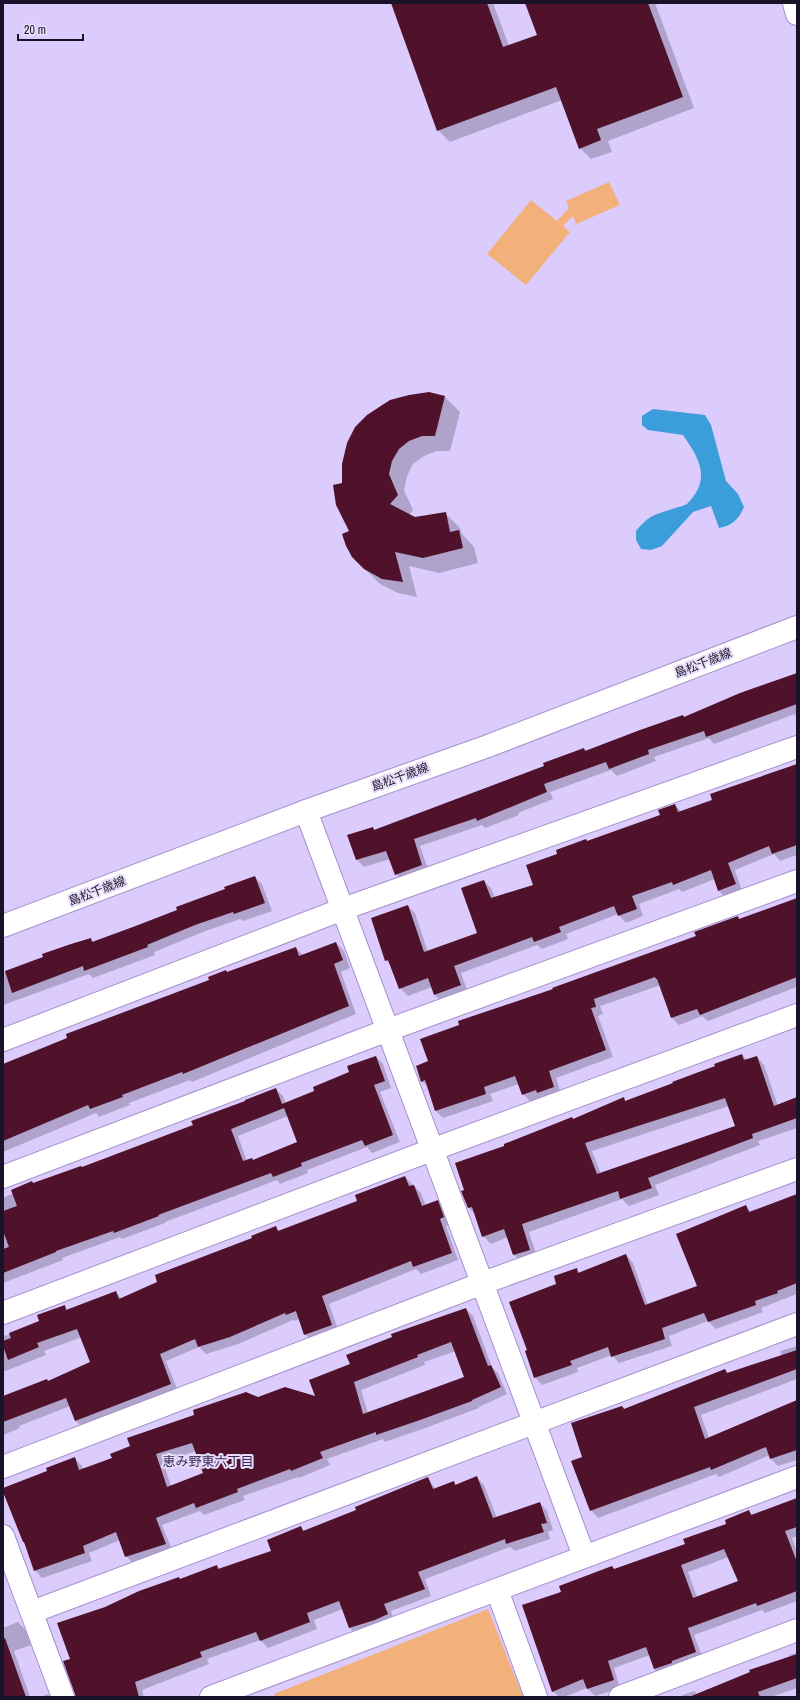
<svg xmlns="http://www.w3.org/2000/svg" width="800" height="1700" font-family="'Archivo Narrow','Noto Sans JP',sans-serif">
<rect width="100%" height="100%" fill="#dcccfe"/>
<path fill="#f2b07a" d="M609 182 620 205 576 224 573 216 563 226 570 232 526 285 487 254 531 200 557 221 569 208 566 201Z
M488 1609 523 1697H275L274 1694Z"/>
<path fill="#3b9eda" d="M653 409 705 415 711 425 726 481 738 494 744 507C739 519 732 526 719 528L711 506 693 512 662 546 651 550 641 549 636 540V531C650 514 655 515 675 508 678 507 684 506 687 504 689 502 691 499 693 497 710 475 697 455 683 435L648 430 642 425V416Z"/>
<path fill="#0003" fill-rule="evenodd" d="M391 3H493L509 46 538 35 526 3H655L694 108 608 141 612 152 591 159 580 148 562 100 450 142 438 130Z
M445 397 460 412 450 451H437L424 456 413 464 407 476 404 490 413 510 409 515 415 518 445 513 460 528 462 534 474 547 478 563 439 573 409 566 417 597 398 593 380 584 353 557 343 483Z
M797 674V721L795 714 714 744 709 738 654 757 656 761 617 776 611 770 550 792 553 799 518 813 519 815 485 828 482 825 420 846 429 872 403 882 396 874 390 859 364 867 357 860 349 836 373 828 376 831 545 767 584 749 587 751 684 718Z
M797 766V855L780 861 774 854 735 870 742 891 726 898 719 891 715 879 682 892 679 889 639 904 643 916 626 923 618 914 566 934 568 939 542 949 537 945 461 973 468 992 442 1002 434 994 432 987 408 996 400 988 392 966 386 960 408 906 415 913 428 952 478 934 484 881 491 888 495 898 534 885 558 854 661 815 675 805 682 812Z
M255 877 262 884 272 911 243 921 240 919 203 932 154 952 155 955 93 978 89 974 3 1005V973L90 939 94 942 178 910Z
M797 899V987L708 1021 702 1016 679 1025 672 1018 661 985 600 1006 603 1014 598 1016 613 1057 556 1078 561 1094 545 1099 542 1097 530 1101 523 1094 519 1084 490 1094 493 1101 443 1118 436 1111 428 1087 422 1081 429 1062 554 990 697 937 737 917 740 920Z
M336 943 344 951 350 968 341 972 356 1014 192 1082 190 1080 129 1103 130 1105 99 1117 96 1113 3 1152V1073L227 972 296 948 303 955Z
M742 1055 747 1060 757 1057 764 1065 778 1106 797 1098V1128L758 1141 760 1145 655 1185 659 1195 629 1206 622 1199 529 1232 537 1257 522 1262 514 1255 508 1237 491 1244 483 1236 476 1215 469 1208 462 1191 465 1190 506 1146 572 1118 574 1120 623 1098 626 1101 674 1084ZM729 1106 736 1126 601 1174 592 1151Z
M376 1057 383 1064 391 1088 380 1092 400 1142 372 1153 367 1147 307 1170 308 1173 280 1184 277 1180 165 1222V1223L122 1239 120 1237 62 1258 63 1260 3 1283V1198L33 1184 82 1168 194 1126 276 1089 283 1096 286 1104 316 1091ZM288 1116 298 1143 253 1161H247L238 1136Z
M405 1177 421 1193 426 1206 437 1201 445 1208 451 1224 446 1226 458 1260 421 1274 416 1269 329 1304 339 1332 313 1342 305 1334 300 1319 294 1321 293 1320 238 1344 206 1354 199 1347 166 1361 178 1391 83 1428 76 1421 70 1406 19 1426 20 1428 3 1435V1397L48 1382 92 1362 82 1337 44 1351 46 1355 3 1372V1334L5 1336 41 1321 64 1306 68 1310 116 1292 122 1299 276 1228 280 1232 358 1202Z
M797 1195V1294L761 1308 763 1312 716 1329 708 1321 669 1336 672 1346 619 1363 612 1355 577 1368 578 1372 542 1385 535 1377 557 1284 576 1269 580 1273 626 1255 633 1263 648 1305 698 1287 746 1206 751 1212Z
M466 1309 473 1316 492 1367 498 1373 507 1394 479 1407V1408L428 1427 385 1442 383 1439 327 1459 330 1465 299 1478 298 1477 243 1496 245 1500 204 1515 200 1511 162 1525 173 1552 134 1564 126 1556 120 1540 89 1553 92 1561 42 1578 35 1570 26 1544 24 1542 48 1472 74 1458 82 1466 83 1470 258 1398 317 1397 351 1364ZM456 1351 466 1378 368 1413 361 1390 425 1365 424 1362ZM196 1451 204 1474 171 1486 163 1462Z
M797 1346V1379L701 1415 709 1438 797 1406V1460L778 1466 771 1459 770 1455 719 1477 716 1474 598 1518 591 1510 584 1458 622 1407 625 1409 725 1370 728 1373 782 1356 780 1351Z
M476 1477 484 1485 497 1518 540 1503 547 1511 553 1530 548 1532 550 1539 515 1551 510 1547 425 1579 431 1596 391 1611 395 1621 357 1635 350 1628 343 1609 314 1620 317 1629 268 1648 260 1640 207 1659 209 1664 142 1690 144 1697H76L71 1660 106 1608 179 1578 181 1580 217 1566 220 1569 272 1552 301 1527 305 1532 358 1511 428 1479 436 1489 454 1482 457 1485Z
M797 1498V1536L792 1538 797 1552V1601L765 1613 762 1610 694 1635 703 1659 662 1676 654 1669 650 1655 614 1668 620 1688 595 1696 587 1688 564 1697H559L553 1691 562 1593 612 1567 615 1570 686 1545 727 1524 749 1511 753 1515ZM729 1557 739 1582 697 1597 688 1572Z
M18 1622 25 1629 31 1645 14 1651 30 1697H3V1628Z
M797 1653V1688L771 1697H678L694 1691 697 1694 790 1657 789 1655Z
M48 1694 51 1697H40Z"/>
<path fill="#50112b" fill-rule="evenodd" d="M391 3H487L503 47 537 35 525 3H648L683 97 597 129 601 140 579 149 556 87 437 131Z
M429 392 445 396 435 436H422L409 441 399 449 392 461 389 474 398 495 390 504 415 517 446 512 450 532 459 530 463 548 423 558 395 552 403 582 382 579 364 569 352 557 346 546 342 534 349 531 336 505 333 485 342 483V464L347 443 355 427 367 415 390 400 409 395Z
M797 673V704L706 737 704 731 648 750 649 754 609 769 606 762 544 784 547 792 477 821 476 818 414 839 422 865 395 875 386 851 356 860 347 835 373 827 374 830 544 766 543 763 584 748 585 751 640 730 683 715 684 717 740 693Z
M797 764V845L772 854 769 846 728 863 736 884 718 891 711 870 673 885 672 882 632 896 637 909 618 916 614 906 559 927 561 932 534 942 532 937 454 966 461 985 434 995 428 978 399 989 388 960 385 961 371 918 408 905 424 952 477 933 461 888 484 880 491 898 533 885 526 865 557 854 556 850 586 839 587 841 660 815 658 810 675 804 678 812 712 800 710 794Z
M255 876 265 903 234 914 233 912 195 925 147 945 148 947 84 971 83 966 12 993 5 971 43 957 42 954 71 944 91 938 92 942 133 927 177 910 176 907 225 889 224 887Z
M797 898V977L700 1015 697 1009 671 1018 657 979H656L655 977 594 999 596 1007 591 1008 606 1050 549 1071 554 1087 537 1093 536 1090 522 1095 515 1076 484 1087 486 1094 435 1111 425 1080 421 1082 416 1066 428 1061 420 1039 459 1025 458 1021 553 989 552 988 696 936 694 932 738 916 739 919Z
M336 942 343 960 334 964 349 1006 183 1074 182 1072 122 1095 123 1097 90 1109 88 1105 3 1141V1064L67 1038 66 1034 209 980 208 977 226 970 227 972 296 947 299 956Z
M742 1054 744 1060 757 1056 774 1106 797 1097V1118L752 1134 753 1138 648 1178 652 1188 620 1199 618 1191 522 1224 530 1250 513 1255 504 1229 482 1237 472 1207 468 1208 461 1191 464 1190 455 1163 504 1146V1144L572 1117 573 1119 624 1097 625 1101 673 1083 672 1082 715 1066 714 1064ZM725 1098 735 1126 597 1174 585 1143Z
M376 1056 385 1081 374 1085 393 1135 365 1146 362 1140 301 1163 302 1166 273 1177 271 1173 158 1215 159 1216 114 1233 113 1231 56 1251V1252L3 1273V1249L9 1247 3 1231V1211L17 1206 11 1190 32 1181 33 1183 81 1166 82 1167 193 1125 191 1121 245 1101V1100L276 1088 282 1104 314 1091 313 1087 349 1072 347 1066ZM284 1108 297 1142 253 1160 252 1158 243 1161 231 1129Z
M405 1176 409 1186 414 1185 422 1206 438 1200 444 1217 440 1219 452 1253 413 1267 411 1261 322 1296 332 1325 304 1335 296 1311 286 1315 285 1313 230 1337 198 1347 195 1339 160 1354 171 1384 75 1421 66 1398 3 1422V1396L47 1379 48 1381 90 1362 77 1329 37 1343 39 1347 8 1360 3 1346V1341L11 1338 9 1333 39 1321 37 1315 65 1305 66 1310 116 1291 119 1299 157 1282 155 1275 252 1238 251 1236 276 1226 278 1231 357 1201 355 1195Z
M797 1194V1283L777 1291 778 1293 755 1301 756 1305 708 1322 704 1313 662 1328 665 1339 611 1357 608 1347 570 1361 572 1365 534 1378 525 1351 527 1350 509 1302 556 1284 554 1276 577 1268 578 1273 626 1254 645 1305 697 1286 676 1234 746 1205 749 1212Z
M466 1308 488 1366 491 1365 501 1387 472 1400V1401L420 1420 376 1435V1432L320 1452 323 1458 291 1471 290 1469 237 1489 238 1492 196 1508 194 1503 156 1518 166 1544 125 1557 116 1532 83 1546 85 1553 34 1571 24 1542H23L3 1492V1488L47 1471 46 1468 75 1457 79 1470 112 1458 110 1454 130 1446 127 1438 194 1415 193 1410 246 1392 258 1397 285 1387 315 1396 309 1380 350 1364 346 1355 392 1337 391 1334ZM451 1342 464 1377 363 1414 354 1382 418 1357 417 1355ZM192 1443 203 1473 167 1487 156 1454Z
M797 1350V1369L694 1407 705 1439 797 1400V1450L770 1459 766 1447 711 1470 710 1467 590 1511 571 1461 582 1457 571 1423 622 1406 624 1409 725 1369 727 1373Z
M477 1476 493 1518 540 1502 547 1523 541 1524 544 1532 506 1544 505 1539 418 1572 425 1589 384 1604 388 1614 375 1620 349 1628 339 1601 307 1613 310 1622 260 1641 256 1632 200 1652 202 1657 135 1682 139 1697H76L63 1661 70 1659 57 1623 105 1607 139 1591 179 1577 180 1579 217 1565 218 1569 271 1551 267 1540 301 1526 303 1531 356 1510 355 1507 428 1477 433 1489 454 1481 455 1485Z
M797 1498V1527L785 1531 797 1562V1591L757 1606 756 1603 688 1628 696 1652 672 1661V1663L654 1669 646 1647 608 1661 614 1680 587 1689 583 1679 552 1692 522 1605 561 1592 559 1586 612 1566 614 1569 685 1544 683 1539 726 1524 725 1520 749 1510 751 1515ZM724 1549 738 1581 693 1598 681 1565Z
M5 1638 26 1697H3V1639Z
M797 1654V1678L758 1692 760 1697H689L750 1672 749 1670Z"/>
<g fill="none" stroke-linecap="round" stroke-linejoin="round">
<g stroke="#a490cb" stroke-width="24">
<path id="minor" d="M794 3 797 14
M306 811 584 1556
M3 1040 343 909 797 747
M3 1177 388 1030 797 881
M3 1313 434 1149 797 1015
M3 1467 483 1283 797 1169
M3 1536 63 1697
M497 1590 536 1697
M32 1612 797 1324
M211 1697 797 1477
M620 1697 797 1630"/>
</g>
<g stroke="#a490cb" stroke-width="24">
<path id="secondary" d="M3 926 306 811 488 746 797 627"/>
</g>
<use href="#minor" stroke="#fff" stroke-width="22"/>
<use href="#secondary" stroke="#fff" stroke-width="22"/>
</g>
<g text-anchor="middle" stroke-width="4" stroke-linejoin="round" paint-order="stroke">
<g font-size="12" fill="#1a1228" stroke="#e6def8">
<text transform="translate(703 663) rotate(-21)" y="4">島松千歳線</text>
<text transform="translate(400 777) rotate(-20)" y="4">島松千歳線</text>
<text transform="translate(97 891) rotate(-21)" y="4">島松千歳線</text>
</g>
<g font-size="13" fill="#3d295b" stroke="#e6def8">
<text x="208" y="1466">恵み野東六丁目</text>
</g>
</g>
<rect width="800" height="1700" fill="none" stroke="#1a1228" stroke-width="8"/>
<path d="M18 34v6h65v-6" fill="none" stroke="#1a1228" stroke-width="2"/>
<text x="24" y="34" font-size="12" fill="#1a1228" stroke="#e6def8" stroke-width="3" paint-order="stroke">20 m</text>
</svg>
